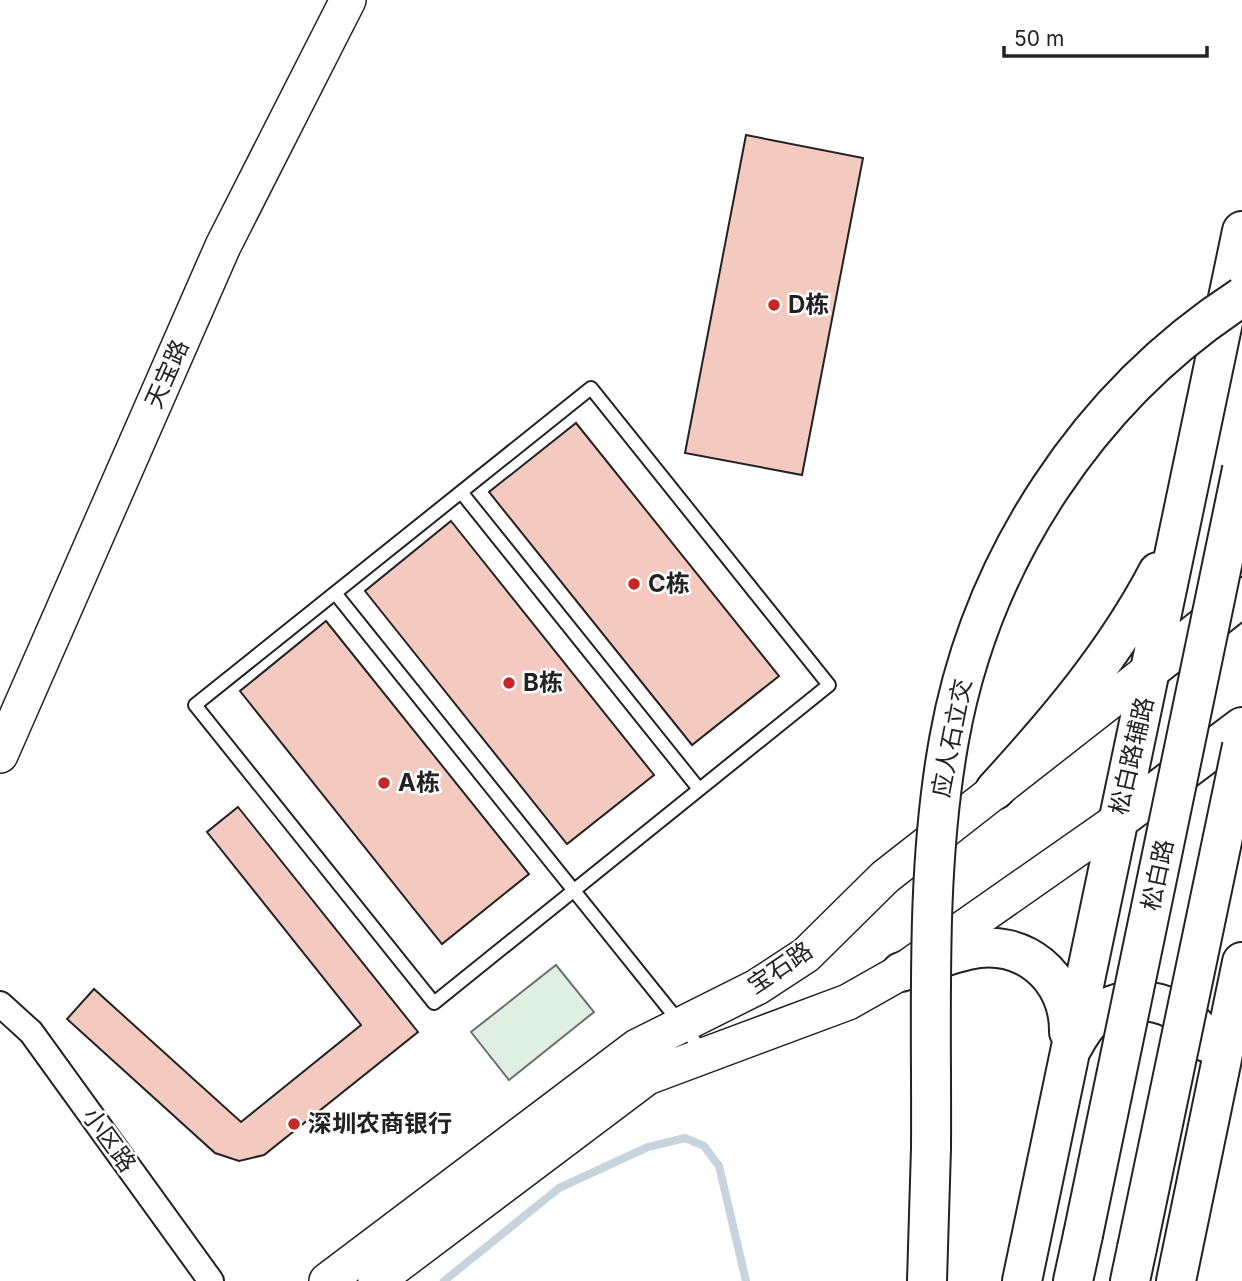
<svg xmlns="http://www.w3.org/2000/svg" width="1242" height="1281" font-family="Inter,'Noto Sans SC',sans-serif">
<rect width="100%" height="100%" fill="#fff"/>
<path fill="#e0efe3" stroke="#6f6f6f" stroke-width="2" d="M556 965 594 1012 509 1080 471 1032Z"/>
<g fill="none" stroke-linecap="round" stroke-linejoin="round">
<path stroke="#c7d3dd" stroke-width="8" d="M444 1281 559 1188 648 1147 685 1138 704 1146 719 1166 746 1281"/>
</g>
<path fill="#f3c9c0" stroke="#222" stroke-width="2" d="M746 135 863 158 802 475 685 453Z
M576 423 779 676 692 745 489 492Z
M451 521 654 775 567 844 365 591Z
M326 621 529 874 442 944 240 691Z
M238 807 418 1032 264 1155 239 1161 215 1153 67 1019 94 989 241 1122 361 1025 207 832Z"/>
<g fill="none" stroke-linecap="round" stroke-linejoin="round">
<g stroke="#222" stroke-width="16">
<path id="lane" d="M591 388 829 685 434 1003 195 705Z
M461 492 699 789
M335 593 705 1054"/>
</g>
<g stroke="#222" stroke-width="28">
<path id="street" d="M0 1004 31 1032 211 1281"/>
</g>
<g stroke="#222" stroke-width="38">
<path id="secondary" d="M0 755 223 246 348 0
M327 1281 637 1047 757 987 806 955 885 877 1151 669
M376 1281 647 1077 848 1002 901 972 1117 821"/>
</g>
<g stroke="#222" stroke-width="42">
<path id="primary" d="M1151 669 1242 597
M995 790C1057 722 1115 654 1158 572
M1117 821 1242 727
M901 972C923 964 946 955 968 950 1023 937 1070 977 1069 1032
M1072 1048C1079 1035 1086 1023 1098 1013 1133 988 1188 1003 1206 1042
M927 1281 931 1148
M1022 1281 1242 231
M1073 1281 1083 1235
M1130 1281 1137 1248
M1176 1281 1242 962"/>
</g>
<use href="#lane" stroke="#fff" stroke-width="12"/>
<use href="#street" stroke="#fff" stroke-width="24"/>
<use href="#secondary" stroke="#fff" stroke-width="35"/>
<use href="#primary" stroke="#fff" stroke-width="38"/>
<g stroke="#222" stroke-width="42" stroke-linecap="butt">
<path id="primary-bridge" d="M931 1148C932 1013 925 873 949 740 981 560 1089 396 1242 297
M1083 1235 1242 469
M1137 1248 1242 746"/>
</g>
<use href="#primary-bridge" stroke="#fff" stroke-width="38"/>
</g>
<g fill="#c62828" stroke="#fff" stroke-width="2.5">
<circle cx="774" cy="305" r="7"/>
<circle cx="634" cy="584" r="7"/>
<circle cx="509" cy="683" r="7"/>
<circle cx="384" cy="783" r="7"/>
<circle cx="294" cy="1124" r="7"/>
</g>
<g text-anchor="middle" stroke-width="5" stroke-linejoin="round" paint-order="stroke">
<g font-size="24" font-weight="bold" fill="#222" stroke="#fff" text-anchor="start">
<text x="788" y="313">D栋</text>
<text x="648" y="592">C栋</text>
<text x="523" y="691">B栋</text>
<text x="398" y="791">A栋</text>
<text x="308" y="1132">深圳农商银行</text>
</g>
<g font-size="24" fill="#222" stroke="#fff">
<text transform="translate(167 374) rotate(-66)" y="8">天宝路</text>
<text transform="translate(952 738) rotate(-79)" y="8">应人石立交</text>
<text transform="translate(1132 756) rotate(-77)" y="8">松白路辅路</text>
<text transform="translate(1158 875) rotate(-78)" y="8">松白路</text>
<text transform="translate(780 968) rotate(-34)" y="8">宝石路</text>
<text transform="translate(109 1140) rotate(54)" y="8">小区路</text>
</g>
</g>
<path d="M1004 46v10h203v-10" fill="none" stroke="#222222" stroke-width="3.5"/>
<text x="1014" y="46" font-size="21" fill="#222222" stroke="#ffffff" stroke-width="5" paint-order="stroke">50 m</text>
</svg>
